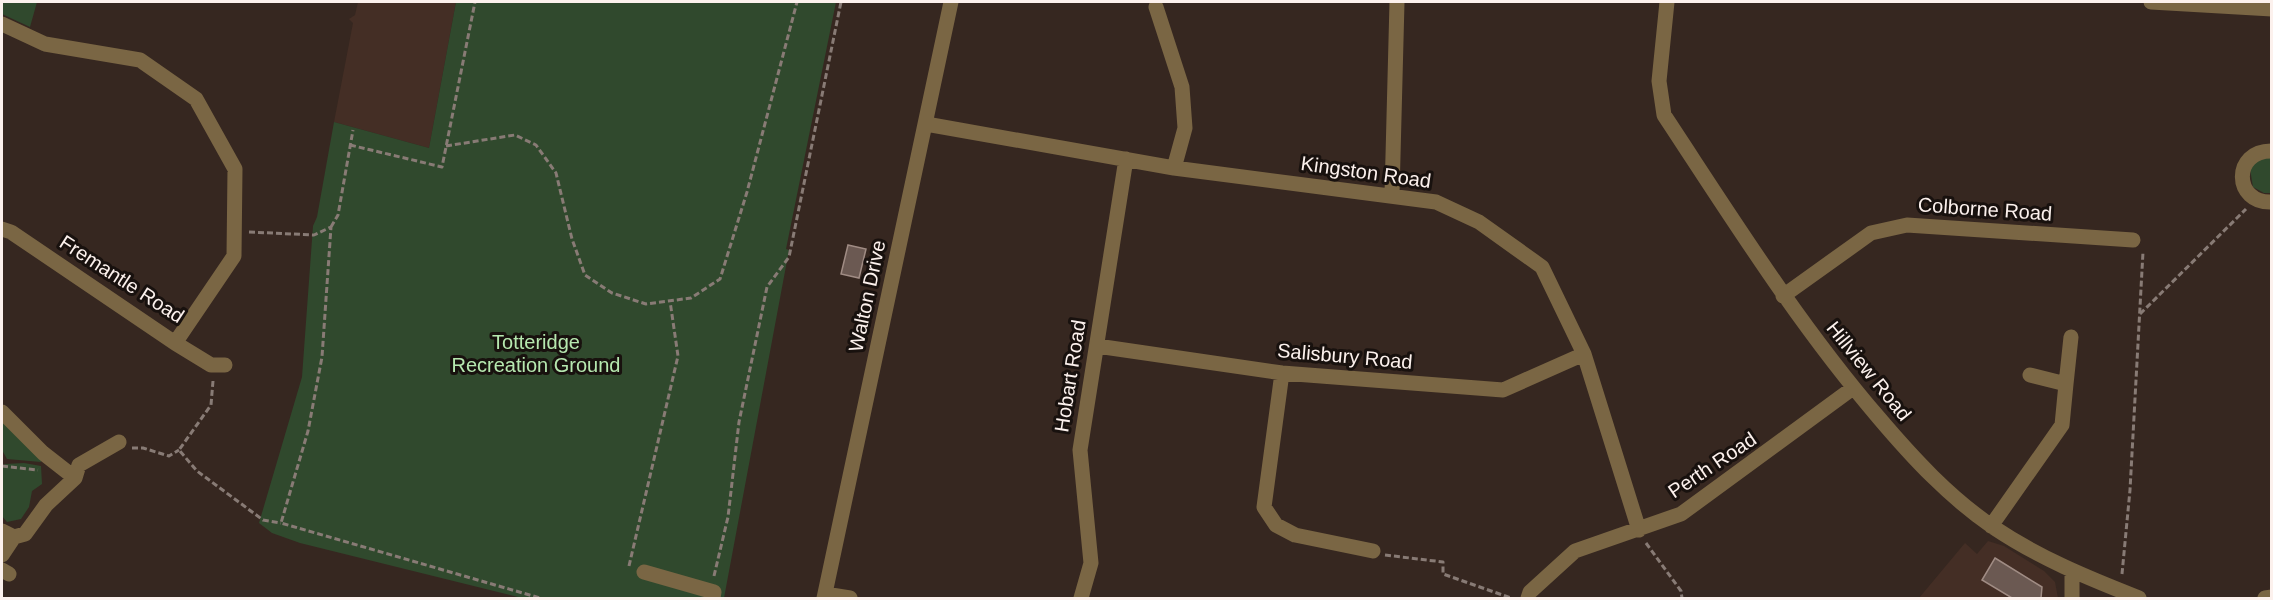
<svg xmlns="http://www.w3.org/2000/svg" width="2273" height="600" font-family="Helvetica,sans-serif">
<rect width="100%" height="100%" fill="#362720"/>
<path fill="#442e25" d="M358 2H456L429 148 334 122 353 23 349 19 355 15Z
M1988 541 2004 546 2044 571 2055 582 2058 598H1919L1965 543 1977 554Z"/>
<path fill="#30492d" d="M2 2H37L30 27 2 14Z
M456 2H836L786 249 789 250 724 598H522L300 543 272 533 259 523 302 377 313 226 317 217 334 122 429 148Z
M2271 157V193H2264L2253 187 2250 169 2258 159Z
M2 415 41 457V462L7 459 2 450Z
M24 463 41 466 42 484 32 491 29 507 21 519 7 522 2 516V468L5 464Z"/>
<path fill="#6b5952" stroke="#a08c84" stroke-width="1.5" d="M848 245 866 249 859 278 841 274Z
M1995 558 2042 587 2041 598H2012L1982 580Z"/>
<g fill="none" stroke-linecap="round" stroke-linejoin="round">
<path stroke="#887b75" stroke-width="3" stroke-dasharray="6 3" stroke-linecap="butt" d="M350 145 442 167 475 2
M446 146 515 135 536 145 556 173 572 239 585 275 612 293 646 304 691 298 720 279 747 192 797 2
M331 227 338 215 353 130
M249 232 314 235 331 227 322 357 308 431 281 523 540 598
M2140 314 2246 209
M213 381 211 405 179 450 197 471 263 520 281 523
M132 448H143L169 456 179 450
M2 466 38 470
M1646 543 1681 591 1682 598
M1385 555 1443 562V574L1511 598
M629 566 678 356 670 301
M2122 574 2130 490 2143 252
M714 576 728 517 739 422 767 287 789 257 841 2"/>
<path stroke="#7a6644" stroke-width="15" d="M1667 2 1659 81 1664 115C1732 218 1798 324 1879 418 1913 458 1949 497 1993 527 2039 558 2088 578 2139 598
M2151 2 2272 9
M1156 7 1182 87 1185 128 1174 168
M2 24 45 44 140 60 196 99 235 169 234 256 175 343 11 232 2 229
M926 124 1174 168 1436 202 1479 222 1542 267 1584 354 1639 530
M2272 151C2232 150 2233 204 2272 202
M1392 194 1397 2
M1783 296 1871 233 1907 225 2133 240
M175 343 211 365H225
M1097 346 1282 373 1503 390 1584 354
M1282 373 1264 507 1276 525 1295 535 1373 551
M2066 384 2071 337
M2 412 43 453 75 478
M1991 526 2062 425 2066 384 2030 375
M2 531 14 537 25 534 46 505 75 478 79 465 119 442
M2 555 14 537
M2 570 9 574
M644 572 714 592 713 598
M2072 572V598
M825 594 850 598
M824 598 951 2
M1081 598 1091 563 1080 450 1126 159
M1528 598 1530 592 1575 551 1681 514 1853 388
M2265 598 2272 597"/>
</g>
<g text-anchor="middle" stroke-width="6" stroke-linejoin="round" paint-order="stroke">
<g font-size="20" fill="#fcf1ed" stroke="#18110e">
<text transform="translate(1366 172) rotate(8)" y="7">Kingston Road</text>
<text transform="translate(1985 209) rotate(4)" y="7">Colborne Road</text>
<text transform="translate(122 279) rotate(33)" y="7">Fremantle Road</text>
<text transform="translate(867 296) rotate(-78)" y="7">Walton Drive</text>
<text transform="translate(1345 356) rotate(5)" y="7">Salisbury Road</text>
<text transform="translate(1869 371) rotate(51)" y="7">Hillview Road</text>
<text transform="translate(1070 376) rotate(-81)" y="7">Hobart Road</text>
<text transform="translate(1712 465) rotate(-34)" y="7">Perth Road</text>
</g>
<g font-size="20" fill="#b6e8af" stroke="#18110e">
<text x="536" y="349">Totteridge<tspan x="536" dy="23">Recreation Ground</tspan></text>
</g>
</g>
<rect width="2273" height="600" fill="none" stroke="#fcf1ed" stroke-width="6"/>
</svg>
